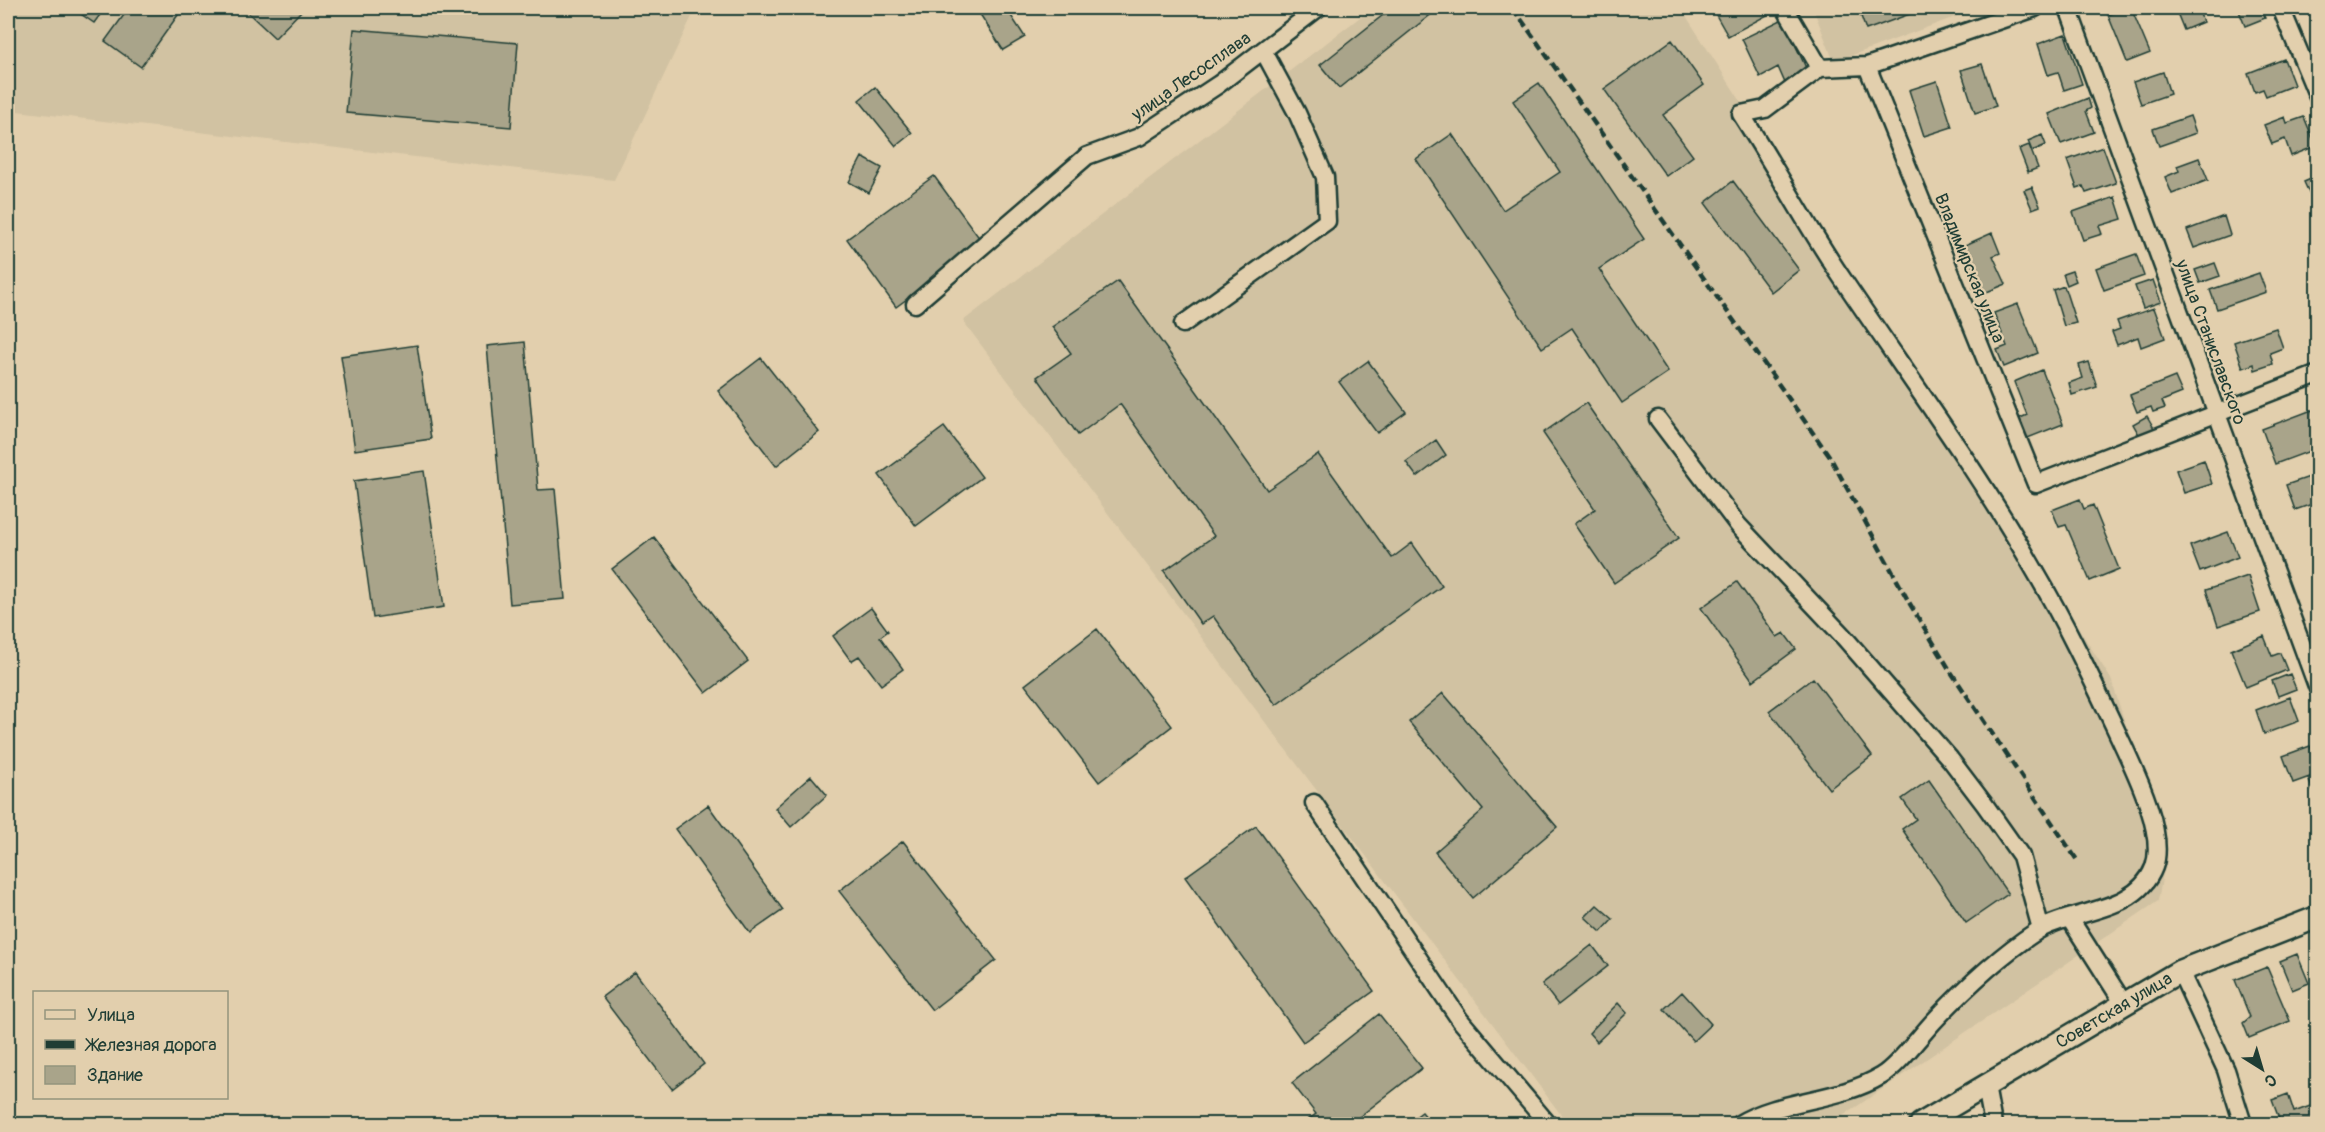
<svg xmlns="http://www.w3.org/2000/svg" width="2325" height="1132" font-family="Pangolin,sans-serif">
<rect width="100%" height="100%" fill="#e2cfad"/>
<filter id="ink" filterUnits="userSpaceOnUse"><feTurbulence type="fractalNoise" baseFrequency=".0167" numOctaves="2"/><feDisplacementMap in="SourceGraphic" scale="12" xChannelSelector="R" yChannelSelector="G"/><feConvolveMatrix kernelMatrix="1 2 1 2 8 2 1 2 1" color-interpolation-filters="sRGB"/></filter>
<g filter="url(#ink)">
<path fill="#d1c2a2" d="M8 8H696L614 180 8 110Z
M1372 8H1681L2111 679 2155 817 2166 857 2158 901 1831 1124H1568L963 321Z
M1813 8H1979L1834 62Z"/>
<path fill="#a9a48a" stroke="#1f3d34" stroke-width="1.5" d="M72 8H105L94 23Z
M129 8H183L141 67 105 41Z
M243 8H304L275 38Z
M976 8H1006L1025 37 1003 50Z
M1392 8H1439L1339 88 1320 65Z
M1712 8H1774L1775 11 1728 36Z
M1858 8H1926L1866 30Z
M2127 8H2131L2150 53 2127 62 2108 15Z
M2175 8H2198L2203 22 2184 30Z
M2249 8H2261L2265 18 2245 26 2239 11Z
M1783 19 1808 72 1785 83 1778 67 1760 77 1742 39Z
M354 29 518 43 511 127 346 113Z
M2065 34 2082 84 2064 90 2058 72 2048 75 2038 44Z
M1672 40 1704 85 1663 115 1693 156 1666 176 1604 89Z
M2284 59 2294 85 2266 96 2263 89 2255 92 2248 73Z
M1982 64 1996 106 1975 113 1961 70Z
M2163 72 2170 94 2141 104 2133 82Z
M1937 81 1952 127 1924 136 1909 90Z
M1539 83 1644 239 1599 269 1668 372 1622 403 1572 328 1542 348 1416 159 1452 134 1503 210 1560 172 1513 101Z
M875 87 912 133 896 146 859 100Z
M2088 98 2091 108 2086 111 2094 132 2061 144 2049 114Z
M2190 116 2196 133 2159 146 2153 129Z
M2285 117 2287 123 2304 117 2316 146 2291 156 2285 139 2272 144 2264 125Z
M2042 135 2046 145 2032 151 2028 141Z
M2029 145 2038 168 2028 172 2019 149Z
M2103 147 2116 183 2086 193 2083 186 2077 188 2067 160Z
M862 157 882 168 869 193 849 182Z
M2199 158 2208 180 2172 194 2165 177 2179 171 2177 166Z
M934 176 983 243 896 307 847 239Z
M2318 176V213L2304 182Z
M1733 181 1799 270 1771 292 1705 203Z
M2032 187 2040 206 2032 209 2024 190Z
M2115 197 2122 219 2099 226 2102 234 2083 240 2073 212Z
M2224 216 2230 235 2194 248 2187 230Z
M1992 233 2000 253 1993 256 2006 284 1977 296 1973 287 1980 284 1963 246Z
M2136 254 2144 276 2104 290 2096 268Z
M2215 263 2220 276 2200 283 2195 270Z
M2072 271 2076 281 2067 285 2063 274Z
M2259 273 2266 292 2217 309 2210 290Z
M2153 280 2161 302 2143 308 2135 286Z
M1118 281 1267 490 1318 454 1392 558 1412 543 1442 586 1276 705 1213 616 1201 624 1164 571 1214 536 1120 404 1078 435 1037 377 1071 353 1052 327Z
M2064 286 2076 323 2064 326 2053 290Z
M2018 304 2038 353 2004 367 1997 350 2007 346 1994 313Z
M2154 308 2165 338 2141 347 2138 337 2117 345 2112 332 2120 329 2117 321Z
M2276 328 2283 348 2270 353 2273 364 2255 370 2254 364 2243 368 2234 342Z
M525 342 538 490 555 489 565 599 510 604 487 346Z
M417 345 431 439 355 450 341 356Z
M761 358 819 432 776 466 718 391Z
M1368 361 1406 412 1377 433 1339 382Z
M2089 362 2097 387 2072 395 2069 383 2083 378 2079 365Z
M2042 370 2063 424 2025 439 2018 419 2027 415 2014 382Z
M2175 377 2182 393 2162 401 2165 408 2153 412 2151 407 2137 412 2130 395Z
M1586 403 1679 538 1614 583 1574 524 1595 509 1543 433Z
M2312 410 2318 425V448L2275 464 2262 429Z
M2147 416 2155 430 2141 438 2133 424Z
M944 427 982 477 916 526 879 475Z
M1436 440 1446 455 1417 477 1406 462Z
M2204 460 2212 484 2184 493 2176 470Z
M424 471 444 607 373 618 354 481Z
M2318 474V502L2295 510 2286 485Z
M2080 499 2084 509 2093 505 2119 569 2090 581 2066 525 2059 527 2052 510Z
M2228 532 2238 557 2200 572 2190 546Z
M654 537 748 661 706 693 612 569Z
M2248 576 2260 612 2218 626 2206 590Z
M1737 582 1777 637 1784 633 1796 649 1753 681 1701 608Z
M871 608 888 631 880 637 903 669 881 685 859 656 851 661 833 636Z
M1097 629 1172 726 1099 782 1025 685Z
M2264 636 2272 656 2280 653 2287 670 2246 687 2231 650Z
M2290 674 2296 689 2278 696 2272 681Z
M1813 678 1872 756 1829 789 1769 711Z
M1443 693 1557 827 1473 898 1435 852 1483 810 1409 722Z
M2290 697 2299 721 2264 734 2256 710Z
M2310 746 2318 765V774L2293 783 2283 756Z
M2318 775V795L2315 796 2308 778Z
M811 776 827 795 791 827 775 808Z
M1929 780 2008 894 1966 923 1902 829 1916 819 1902 799Z
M708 805 783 910 750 933 675 829Z
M1256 826 1374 991 1303 1042 1185 877Z
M903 841 996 960 932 1010 839 891Z
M1597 905 1613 919 1601 932 1585 917Z
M1592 945 1608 966 1558 1005 1542 984Z
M2297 954 2309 983 2292 990 2280 961Z
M2267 967 2290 1021 2249 1038 2243 1023 2250 1017 2235 980Z
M635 972 704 1064 672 1089 602 997Z
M1682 992 1711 1024 1693 1041 1664 1009Z
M1618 1003 1627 1013 1597 1042 1589 1033Z
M1379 1014 1422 1068 1350 1124H1302L1316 1114 1292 1083Z
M2288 1094 2294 1112 2313 1105 2318 1124H2281L2272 1100Z
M1422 1112 1432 1124H1406Z"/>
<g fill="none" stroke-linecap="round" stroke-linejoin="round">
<g stroke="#1f3d34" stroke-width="21">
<path id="minor" d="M1785 8 1820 68 1867 66 2035 8
M2068 8 2318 689
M2281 8 2318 97
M1867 66 2036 484 2318 374
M915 304 1087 156 1139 137 1219 84 1318 8
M1183 324 1327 221 1325 177 1297 113 1263 50
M1658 419 1738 525 1843 636 1950 759 1985 805 2021 856 2041 929
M1314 803 1460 1020 1548 1124
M2070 919 2124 1004
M2180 971 2226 1070 2243 1124
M1986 1086 1993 1124
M1739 1124C1780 1099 1838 1102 1881 1076 1897 1067 1920 1036 1934 1021 1965 988 1999 956 2037 931 2072 909 2136 914 2154 867 2167 831 2131 763 2116 730 2091 677 2065 622 2035 571 1977 469 1907 375 1842 278 1806 225 1776 168 1741 114L1765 109 1820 68"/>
</g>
<g stroke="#1f3d34" stroke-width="26">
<g id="major">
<path id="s1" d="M1921 1124 2180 971 2318 917"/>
</g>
</g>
<use href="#minor" stroke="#e2cfad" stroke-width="16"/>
<use href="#major" stroke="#e2cfad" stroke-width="21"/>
<path stroke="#1f3d34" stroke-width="4.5" stroke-dasharray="9 4.5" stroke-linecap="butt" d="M1513 8 1830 457 1910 604 1951 672 2077 860"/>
</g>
</g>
<g text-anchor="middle" stroke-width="4.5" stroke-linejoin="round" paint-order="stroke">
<g font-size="18" fill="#1f3d34" stroke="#e2cfad">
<text transform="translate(1191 76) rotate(-35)" y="6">улица Лесосплава</text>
<text transform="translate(1970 268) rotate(68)" y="6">Владимирская улица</text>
<text transform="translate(2211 342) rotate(70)" y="6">улица Станиславского</text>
<text dy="6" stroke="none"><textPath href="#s1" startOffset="224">Советская улица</textPath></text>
</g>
</g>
<rect width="2325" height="1132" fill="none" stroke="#e2cfad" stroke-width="30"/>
<rect x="15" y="15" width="2295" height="1102" fill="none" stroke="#1f3d34" stroke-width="2" filter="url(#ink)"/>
<rect x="33" y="991" width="195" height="108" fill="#e2cfad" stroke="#94957d" stroke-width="1.5"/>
<rect x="45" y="1010" width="30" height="9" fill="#e2cfad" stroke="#94957d" stroke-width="1.5"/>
<text x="87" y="1021" font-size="18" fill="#1f3d34">Улица</text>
<rect x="45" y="1040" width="30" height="9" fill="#1f3d34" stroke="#94957d" stroke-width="1.5"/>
<text x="87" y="1051" font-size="18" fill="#1f3d34">Железная дорога</text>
<rect x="45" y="1066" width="30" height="18" fill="#a9a48a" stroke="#94957d" stroke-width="1.5"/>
<text x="87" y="1081" font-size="18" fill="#1f3d34">Здание</text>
<g transform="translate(2262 1069) rotate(143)" stroke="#e2cfad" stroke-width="4.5" paint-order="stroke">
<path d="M0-4.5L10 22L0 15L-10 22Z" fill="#1f3d34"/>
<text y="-9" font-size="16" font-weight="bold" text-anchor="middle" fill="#1f3d34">С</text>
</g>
</svg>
